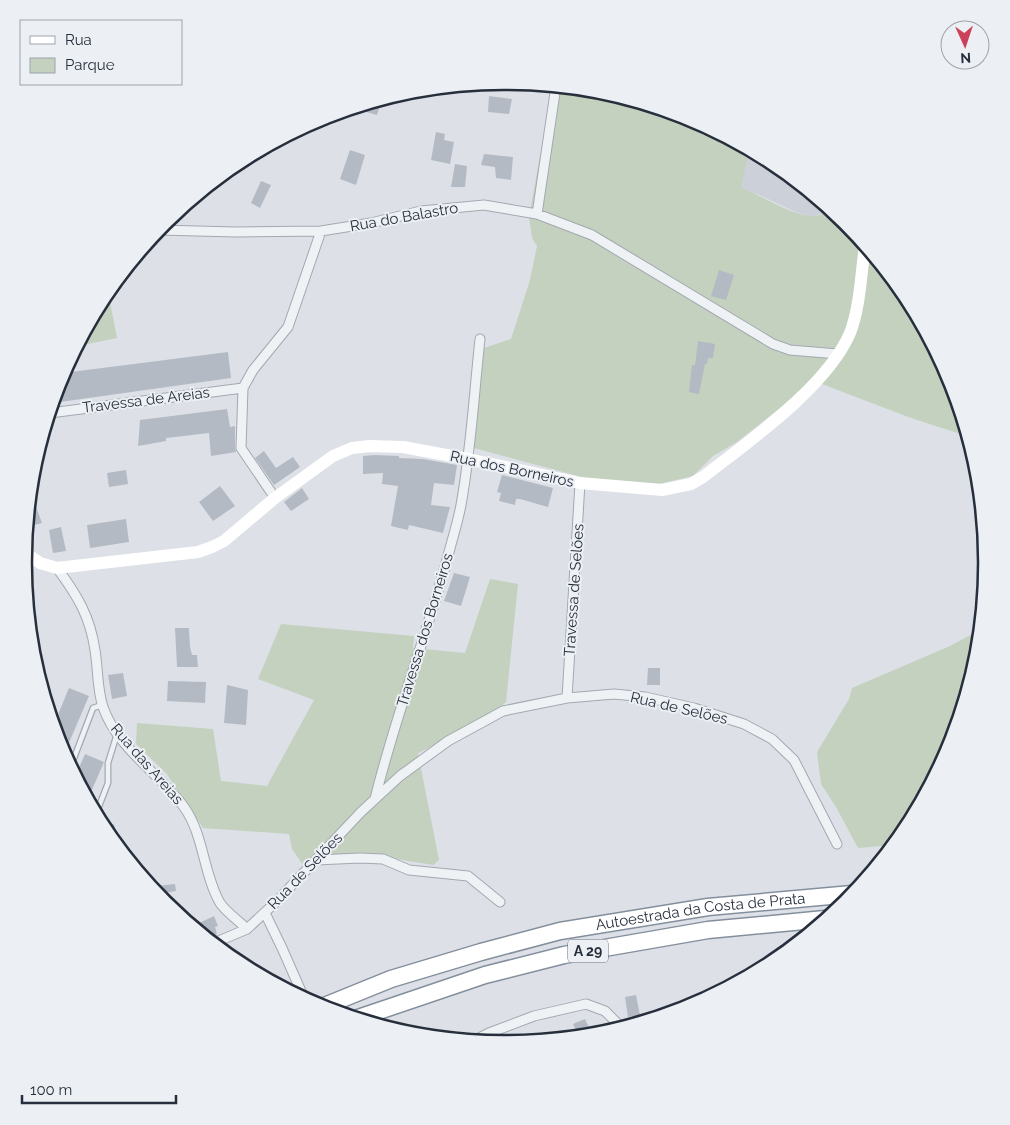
<svg xmlns="http://www.w3.org/2000/svg" width="1010" height="1125" font-family="Raleway,sans-serif">
<rect width="100%" height="100%" fill="#dde1e7"/>
<path fill="#cbd0d9" d="M749 150 773 163 830 210 828 212 810 217 798 213 757 194 740 188Z"/>
<path fill="#c3d1be" d="M564 87 599 91 689 118 749 150 741 188C761 195 788 213 808 216 814 217 826 214 830 210L845 222 905 295 950 379 967 436 911 418 814 381 737 442 713 456 693 476 659 484 604 483 474 448 484 348 511 339 530 280 537 246 532 238 529 217 544 134 554 97Z
M108 292 117 338 78 346 105 295Z
M490 579 518 584 506 702 489 719 418 753 439 860 433 865 397 859 353 858 303 865 292 849 289 834 203 828 166 773 136 744 137 723 213 729 221 781 267 786 314 700 258 679 281 624 414 636 413 648 465 653Z
M980 630 977 657 950 747 905 830 893 845 858 848 836 807 821 784 817 752 849 699 852 688 950 646Z"/>
<path fill="#b4bac3" d="M489 96 512 99 509 114 488 112Z
M382 99 377 115 363 111 366 104Z
M436 132 445 134 444 140 454 142 450 164 431 160Z
M350 150 365 155 356 185 340 179Z
M484 154 513 157 511 180 496 178 495 167 481 165Z
M455 164 467 166 465 187H451Z
M261 181 271 185 260 208 251 203Z
M719 270 734 275 726 300 711 296Z
M698 341 715 344 713 358H708L707 364H705L699 394 689 392 692 365H695Z
M228 352 231 378 53 403 63 373Z
M227 409 230 427 235 426V448L236 452 211 456 209 433 166 438V441L138 446 140 420Z
M264 451 276 468 293 457 300 467 274 485 255 458Z
M374 455 399 456V458L423 459 457 465 454 485 434 483 431 505 450 507 443 533 409 525 408 530 391 526 398 486 382 484 383 473 363 474V456Z
M126 470 128 484 109 487 107 473Z
M502 475 553 488 548 507 520 499H516L515 505 499 501 501 493 497 492Z
M220 486 235 506 213 521 199 502Z
M302 488 309 499 291 511 284 502Z
M31 493 42 523 27 527 28 520Z
M126 519 129 542 90 548 87 525Z
M61 527 66 551 53 553 49 530Z
M454 573 470 577 461 606 444 601Z
M175 628H189L190 647 192 655H197L198 667H177Z
M648 668H660V685H647Z
M123 673 127 696 112 699 108 675Z
M168 681 206 682 205 703 167 701Z
M227 685 248 690 246 725 224 723Z
M69 688 89 696 68 745 59 741 51 715 57 717Z
M85 754 104 762 88 799 76 775Z
M175 884 176 891 159 894 157 886Z
M214 916 218 926 215 927 217 934 207 937 193 926Z
M636 995 640 1015 628 1017 625 997Z
M585 1019 591 1032 579 1036 573 1024Z"/>
<g fill="none" stroke-linecap="round" stroke-linejoin="round">
<g stroke="#a3a8b1" stroke-width="7">
<path id="lane" d="M68 762 74 758 93 708 102 705
M96 814 108 783V763L117 734
M101 823 111 827"/>
</g>
<g stroke="#a3a8b1" stroke-width="11">
<path id="street" d="M537 214 556 86
M159 230 236 232 321 231 371 223 421 211 484 205 537 214 592 235 773 344 790 350 838 354
M50 413 243 388
M275 498 241 448 243 388 253 370 288 327 321 231
M57 568C77 595 90 616 95 650 98 668 97 689 103 707 117 748 159 773 184 807 204 835 203 873 220 903 226 912 239 921 247 929
M567 698 580 483
M375 799C395 716 427 636 449 552 453 537 458 521 461 505 471 450 474 394 480 339
M316 860 360 858 383 859 409 870 468 876 500 902
M265 913 282 948 304 998
M214 943 247 929 277 901 361 812 400 776 448 741 503 711 567 698 614 694 645 697 694 708 744 724 772 739 794 760 837 844
M473 1041 489 1033 534 1016 586 1004 605 1011 622 1028"/>
</g>
<g stroke="#848f9d" stroke-width="19">
<g id="highway">
<path id="s1" d="M322 1007 391 979 481 952 560 931 708 907 852 894"/>
<path d="M358 1018 485 975 564 955 708 930 825 919"/>
</g>
</g>
<use href="#lane" stroke="#eff2f5" stroke-width="4.5"/>
<use href="#street" stroke="#eff2f5" stroke-width="9"/>
<path stroke="#fff" stroke-width="12" d="M25 553 40 563 57 568 198 552 212 547 224 541 275 498 333 456 352 448 369 446 403 447 468 459 580 483 662 490 691 484 703 477C749 441 827 387 850 333 860 308 861 273 865 246"/>
<use href="#highway" stroke="#fff" stroke-width="16"/>
</g>
<g text-anchor="middle" stroke-width="4" stroke-linejoin="round" paint-order="stroke">
<rect fill="#ecf0f4" stroke="#626974" stroke-width="1" x="568" y="939.5" width="40" height="23" rx="4"/>
<g font-size="14" font-weight="bold" fill="#272f3d">
<text x="588" y="956">A 29</text>
</g>
<g font-size="15" fill="#272f3d" stroke="#ecf0f4">
<text transform="translate(404 217) rotate(-10)" y="5">Rua do Balastro</text>
<text transform="translate(146 400) rotate(-7)" y="5">Travessa de Areias</text>
<text transform="translate(512 469) rotate(12)" y="5">Rua dos Borneiros</text>
<text transform="translate(574 590) rotate(-86)" y="5">Travessa de Selões</text>
<text transform="translate(425 630) rotate(-73)" y="5">Travessa dos Borneiros</text>
<text transform="translate(679 708) rotate(13)" y="5">Rua de Selões</text>
<text transform="translate(147 764) rotate(49)" y="5">Rua das Areias</text>
<text transform="translate(305 871) rotate(-46)" y="5">Rua de Selões</text>
<text dy="5" stroke="none"><textPath href="#s1" startOffset="392">Autoestrada da Costa de Prata</textPath></text>
</g>
</g>
<path d="M0 0H1010V1125H0ZM504 90H506A472 472 0 0 1 978 562V563A472 472 0 0 1 506 1035H504A472 472 0 0 1 32 563V562A472 472 0 0 1 504 90Z" fill="#ecf0f4" fill-rule="evenodd"/>
<path fill="none" stroke="#272f3d" stroke-width="2.5" d="M504 90H506A472 472 0 0 1 978 562V563A472 472 0 0 1 506 1035H504A472 472 0 0 1 32 563V562A472 472 0 0 1 504 90Z"/>
<rect x="20" y="20" width="162" height="65" fill="#ecf0f4" stroke="#9da3ab"/>
<rect x="30" y="36" width="25" height="8" fill="#ffffff" stroke="#9da3ab"/>
<text x="65" y="45" font-size="15" fill="#272f3d">Rua</text>
<rect x="30" y="58" width="25" height="15" fill="#c3d1be" stroke="#9da3ab"/>
<text x="65" y="70" font-size="15" fill="#272f3d">Parque</text>
<g transform="translate(965 45) rotate(177)"><circle r="24" fill="#ecf0f4" stroke="#9da3ab"/>
<path d="M0-4L9 19L0 12L-9 19Z" fill="#cc415a"/>
<text y="-8" font-size="14" font-weight="bold" text-anchor="middle" fill="#272f3d">N</text>
</g>
<path d="M22 1095v8h154v-8" fill="none" stroke="#272f3d" stroke-width="2.5"/>
<text x="30" y="1095" font-size="15" fill="#272f3d" stroke="#ecf0f4" stroke-width="4" paint-order="stroke">100 m</text>
</svg>
